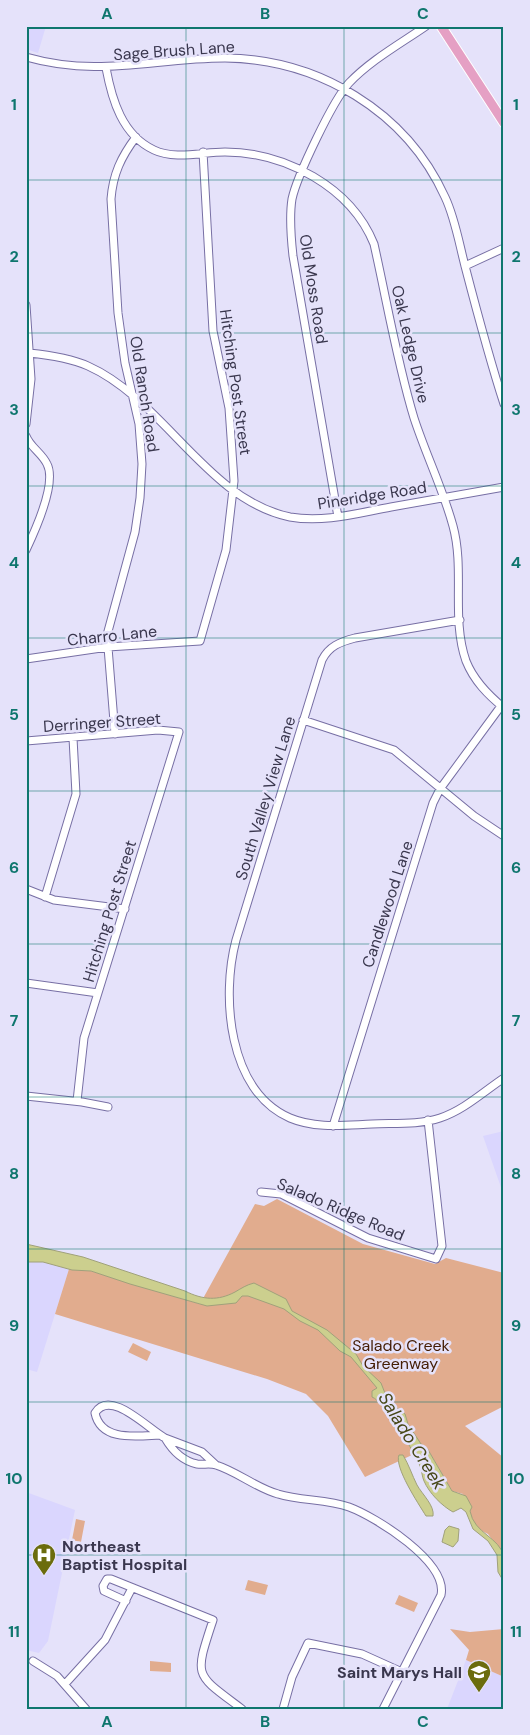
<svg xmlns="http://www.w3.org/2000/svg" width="530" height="1735" font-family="'DM Sans',sans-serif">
<rect width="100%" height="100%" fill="#e5e2fa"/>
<path fill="#dad6fe" d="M30 26H46L38 53 26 49V37Z
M504 1131V1196L483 1136Z
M26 1262H43L69 1269 37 1372 26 1369Z
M26 1492 75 1510 48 1641 39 1653 26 1650Z
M466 1660 504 1677V1709H447Z"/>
<path fill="#e1ac8e" d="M277 1199 363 1244 435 1264 446 1258 504 1273V1406L465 1426 504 1458V1556L488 1534 478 1529 471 1519 463 1494 452 1491 427 1448 365 1477 328 1416 306 1394 267 1379 55 1314 69 1269 91 1271 200 1304 255 1204 264 1206Z
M133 1343 151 1352 147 1361 128 1352Z
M76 1519 85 1521 81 1542 72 1540Z
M248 1580 268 1585 265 1595 245 1590Z
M399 1595 418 1603 414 1612 395 1604Z
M450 1629 470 1632 504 1629V1677L466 1660 469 1650Z
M150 1661 171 1663V1672L150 1671Z"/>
<path fill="#cccf8e" stroke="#a0a17b" d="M26 1244 83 1257 185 1291C203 1300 218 1301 235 1292 242 1288 246 1285 254 1283L286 1299 292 1311 327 1330 356 1354 363 1366 381 1383 388 1401 405 1414 408 1424 421 1444 427 1448 452 1491 466 1496 472 1507 470 1511C474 1534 500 1537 504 1557 505 1565 504 1574 504 1582L498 1572 497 1555 488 1541 473 1529 466 1512 461 1508 453 1512C442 1506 429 1493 424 1481 422 1477 422 1471 420 1466 415 1453 384 1401 372 1397V1391L377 1388 351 1357 340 1351 318 1330 300 1321 284 1309 248 1296H242L236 1303 207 1306 130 1284 91 1271 72 1270 43 1262H26Z
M399 1455H403C409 1465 412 1475 417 1485 422 1494 435 1506 433 1516H426C418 1503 394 1467 399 1455Z
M449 1526 459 1529 458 1541 453 1547 442 1542 445 1530Z"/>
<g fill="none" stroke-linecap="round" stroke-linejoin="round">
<g stroke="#776fa4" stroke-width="9">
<path id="minor" d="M26 57C100 78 153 58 225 58 318 59 406 111 445 197 455 218 459 243 465 266 477 312 489 358 504 404
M106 68C112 100 122 135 154 150 175 160 202 152 225 152 285 152 351 187 374 244 387 302 397 362 414 418 426 455 443 489 453 526 465 570 451 618 466 661 474 681 488 695 504 708
M465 266 504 248
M26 305 31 379 26 424
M29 353C49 355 70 358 88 366 164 400 207 500 290 517 324 523 358 513 391 507 429 500 466 494 504 487
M26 436C30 447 42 453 47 464 57 483 35 531 26 550
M338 517 293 256C291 238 289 218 292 199 297 176 333 100 349 83 371 60 400 44 426 26
M460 620 355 638C340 642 329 646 322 660L236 940C221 996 228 1091 290 1118 316 1129 345 1125 372 1124 394 1123 419 1125 440 1118 464 1110 483 1092 504 1078
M26 659 108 647 200 641 226 550 234 481 229 408 213 331 203 152
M303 720 394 750 474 816 504 836
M115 734 107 635 135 532 140 498 142 464 139 424 125 363 118 313 111 199C113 174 121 157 136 137
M26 741 158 730 179 732 84 1038 77 1101
M26 889 54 900 125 909
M45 897 76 794 73 738
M26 983 98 993
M26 1096 82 1102 108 1107
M333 1126 433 803 440 789 501 706
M261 1192 281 1194 368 1238 436 1259 442 1246 428 1120
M159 1435C137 1436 101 1442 95 1413 110 1388 148 1429 165 1438
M216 1465 202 1452 165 1438C172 1450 183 1461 197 1464 203 1465 210 1463 216 1465 238 1472 256 1488 278 1494 301 1501 327 1499 349 1507 376 1517 448 1562 441 1595L383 1709
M126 1601 104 1591 103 1586 107 1579H111L213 1620C194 1678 194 1673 242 1709
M33 1661 57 1676 86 1709
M65 1684 105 1640 132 1588
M283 1709 292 1677 308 1643 362 1654 402 1672"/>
</g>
<g stroke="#fff" stroke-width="11">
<path id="major" d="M441 26 504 123"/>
</g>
<use href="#minor" stroke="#fff" stroke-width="7"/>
<use href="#major" stroke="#e5a0c4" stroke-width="9"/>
</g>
<path fill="none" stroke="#0f766e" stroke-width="1" stroke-opacity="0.55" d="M186 26V1709M344 26V1709M26 180H504M26 333H504M26 486H504M26 638H504M26 791H504M26 944H504M26 1097H504M26 1249H504M26 1402H504M26 1555H504"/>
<defs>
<g id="hospital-pin" transform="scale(1.25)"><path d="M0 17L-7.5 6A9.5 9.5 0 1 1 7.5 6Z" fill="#6b6c0d" stroke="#e5e2fa"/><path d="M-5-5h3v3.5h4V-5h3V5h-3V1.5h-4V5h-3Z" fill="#fff"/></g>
<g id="school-pin" transform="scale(1.25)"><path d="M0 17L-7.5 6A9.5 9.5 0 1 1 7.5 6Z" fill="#6b6c0d" stroke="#e5e2fa"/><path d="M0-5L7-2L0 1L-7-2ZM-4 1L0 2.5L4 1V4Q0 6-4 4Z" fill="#fff"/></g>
</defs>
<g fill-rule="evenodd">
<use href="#hospital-pin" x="44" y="1555"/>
<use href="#school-pin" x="479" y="1672"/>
</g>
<g text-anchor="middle" stroke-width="5" stroke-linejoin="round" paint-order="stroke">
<g font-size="16" fill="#3a374e" stroke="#e5e2fa">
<text transform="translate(174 50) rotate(-4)" y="6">Sage Brush Lane</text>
<text transform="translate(314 289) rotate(81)" y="6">Old Moss Road</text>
<text transform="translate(411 344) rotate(77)" y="6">Oak Ledge Drive</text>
<text transform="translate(236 382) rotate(82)" y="6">Hitching Post Street</text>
<text transform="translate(145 394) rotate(81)" y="6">Old Ranch Road</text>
<text transform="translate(372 495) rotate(-9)" y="6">Pineridge Road</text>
<text transform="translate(112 635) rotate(-6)" y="6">Charro Lane</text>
<text transform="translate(102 722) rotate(-4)" y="6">Derringer Street</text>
<text transform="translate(265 798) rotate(-73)" y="6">South Valley View Lane</text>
<text transform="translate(387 904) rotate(-72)" y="6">Candlewood Lane</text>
<text transform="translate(109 911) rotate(-73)" y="6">Hitching Post Street</text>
<text transform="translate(341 1209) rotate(23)" y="6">Salado Ridge Road</text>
</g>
<g font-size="16" fill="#441d04" stroke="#e5e2fa">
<text x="401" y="1351">Salado Creek<tspan x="401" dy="18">Greenway</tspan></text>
</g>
<g font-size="16" font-weight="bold" fill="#3a374e" stroke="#e5e2fa" text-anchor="start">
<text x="62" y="1552">Northeast<tspan x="62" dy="18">Baptist Hospital</tspan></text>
<text x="462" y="1678" text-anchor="end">Saint Marys Hall</text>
</g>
<g font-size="18" font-style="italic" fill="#464716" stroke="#e5e2fa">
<text transform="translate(412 1441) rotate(58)" y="6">Salado Creek</text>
</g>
</g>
<rect width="530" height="1735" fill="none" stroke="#e5e2fa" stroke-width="55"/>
<rect x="28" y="28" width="474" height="1680" fill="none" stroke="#0f766e" stroke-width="2"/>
<g font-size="16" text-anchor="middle" font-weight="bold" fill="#0f766e">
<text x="107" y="19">A</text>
<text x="265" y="19">B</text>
<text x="423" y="19">C</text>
<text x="14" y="110">1</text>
<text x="516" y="110">1</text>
<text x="14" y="262">2</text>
<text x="516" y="262">2</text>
<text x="14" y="415">3</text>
<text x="516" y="415">3</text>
<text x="14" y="568">4</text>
<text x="516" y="568">4</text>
<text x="14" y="720">5</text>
<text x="516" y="720">5</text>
<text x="14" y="873">6</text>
<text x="516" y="873">6</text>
<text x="14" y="1026">7</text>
<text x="516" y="1026">7</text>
<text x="14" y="1179">8</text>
<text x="516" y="1179">8</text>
<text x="14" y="1331">9</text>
<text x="516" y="1331">9</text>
<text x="14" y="1484">10</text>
<text x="516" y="1484">10</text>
<text x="14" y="1637">11</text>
<text x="516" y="1637">11</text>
<text x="107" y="1727">A</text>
<text x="265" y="1727">B</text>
<text x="423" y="1727">C</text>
</g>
</svg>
